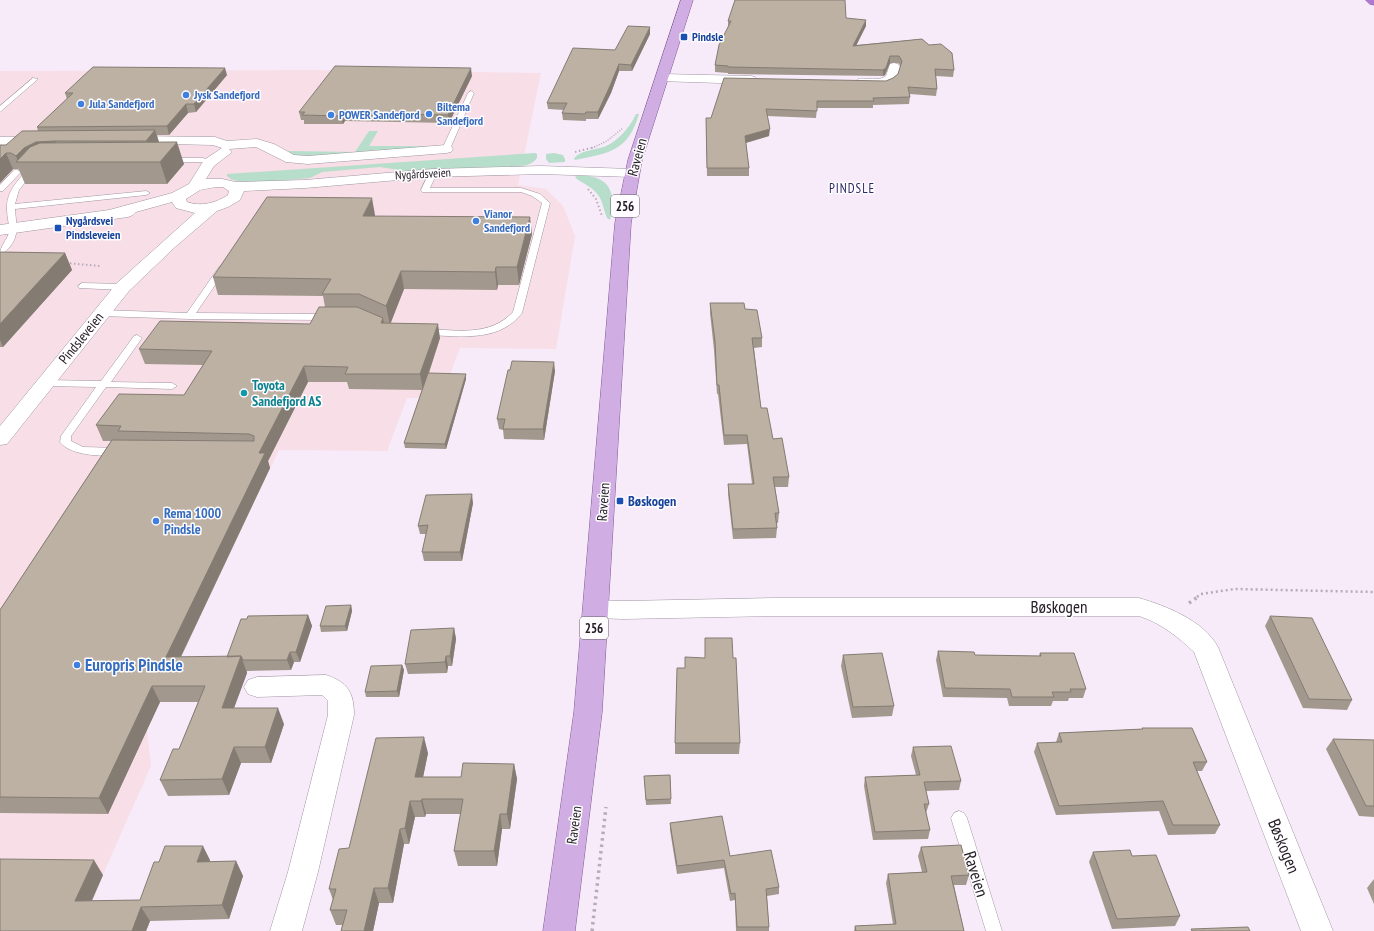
<svg xmlns="http://www.w3.org/2000/svg" width="1374" height="931" font-family="'PT Sans Narrow',sans-serif">
<rect width="100%" height="100%" fill="#f7ebf9"/>
<path fill="#f7dee7" d="M306 70 541 73 518 185 546 189 563 206 575 236 556 349 460 348 441 398H407L387 451 279 450 147 729 151 766 78 931H0V71Z"/>
<path fill="#b7deca" d="M636 114H639C628 151 610 153 575 160L574 159C579 150 597 150 606 146 618 141 631 126 636 114Z
M369 131H378L369 146H427L426 147 322 157 294 156 287 153 289 151 355 152Z
M535 153 537 154V158C531 167 520 166 510 167L405 171 380 167 322 172 310 178 257 183 241 182 231 179 227 176V174Z
M554 153 563 155 565 159V162L549 163 546 159V154Z
M578 175C609 176 617 190 610 220L607 218C601 202 603 196 588 186 583 182 578 181 575 177Z"/>
<g fill="none" stroke-linecap="round" stroke-linejoin="round">
<g stroke="#a196a4" stroke-width="1">
<path id="service" d="M33 78 38 79 0 112V106Z
M471 91 474 93 450 149 449 151H443L442 149 468 93Z
M164 158H203L207 160 203 162H164Z
M29 167H32L36 169 19 190 15 204 146 191 150 193 146 195 15 209C16 225 20 236 8 249 5 252 4 253 0 255 0 245 7 241 9 232 10 225 7 218 7 210 6 191 18 181 29 167Z
M14 170H17L21 172 3 191H0V185Z
M430 171H436L437 173 430 188H521L540 194 550 203 522 313C499 343 459 336 426 335L421 332 426 329C457 330 489 337 513 312L542 203 532 196 521 192H422L421 190Z
M222 266 226 269 196 313 327 314 332 317 327 320 190 319 101 316 96 313 101 310 187 313 219 267Z
M82 283 123 284 127 287 123 290 79 288 78 286Z
M137 335 142 338 111 382 172 383 177 386 172 389 106 387 71 436V441L83 447 119 448 123 449 124 451 123 453C107 458 70 456 60 442L61 436 96 387 44 386 39 383 44 380 101 381 134 336Z
M959 811 964 813 967 818 1002 931H986L951 818 954 813Z"/>
</g>
<g stroke="#a196a4" stroke-width="1">
<path id="minor" d="M894 63 898 64 900 67C899 72 899 78 895 82 887 89 867 87 858 85L856 82 858 79C867 77 878 82 886 76L890 64Z
M662 74 751 76 755 77 757 80 755 83 751 84 658 81 656 78 658 75Z
M131 136 215 137 227 141 257 139 274 144 294 155 308 156 446 145 451 146 453 149 451 152 446 153 308 164 286 162 256 147 229 149 232 152 214 166 206 179H222L236 182 305 180 433 169 541 166 632 169 637 170 639 173 637 176 632 177 541 174 433 177 305 188 244 191 240 200 228 207 217 211 175 247 129 291 7 444 0 445V426L117 283 195 213 176 208 172 202 136 212 133 215 128 217 0 235V225L109 210 172 193 189 184 204 160 222 148 213 145 126 143 124 140 126 137ZM216 187H223L229 191 228 195C216 203 201 207 187 202L186 199 200 190Z
M0 137H39L44 138 46 141 44 144 39 145H0Z
M774 598H1139C1166 606 1203 620 1218 647L1333 931H1301L1194 652C1178 637 1161 623 1139 616H774L623 619 596 618 587 615 584 609 587 603 596 600 623 601Z
M326 675C348 682 354 693 354 715L318 872 302 931H270L288 872 328 715V701L322 695 257 697 248 694 244 687 248 680 257 677Z"/>
</g>
<g stroke="#7f5995" stroke-width="1">
<path id="primary" d="M681 0H693L642 160 631 223 602 712 575 931H543L574 712 615 223 628 160Z"/>
</g>
<g stroke="#7f5995" stroke-width="1">
<path id="motorway" d="M1366 0H1374V5L1370 4Z"/>
</g>
<path stroke="#b5acb7" stroke-width="1.5" stroke-dasharray="1 1.5" stroke-linecap="butt" d="M592 148 607 141 623 128"/>
<path stroke="#b5acb7" stroke-width="2" stroke-dasharray="1.5 2.5" stroke-linecap="butt" d="M575 152 595 147
M588 189 596 199 602 216
M66 263 100 266"/>
<path stroke="#b5acb7" stroke-width="2.5" stroke-dasharray="2 3" stroke-linecap="butt" d="M1197 597 1201 594 1235 589 1374 592"/>
<path stroke="#b5acb7" stroke-width="3.5" stroke-dasharray="2.5 4" stroke-linecap="butt" d="M1189 603 1199 596
M592 931 606 807"/>
<use href="#service" fill="#fff" fill-rule="evenodd"/>
<use href="#minor" fill="#fff" fill-rule="evenodd"/>
<use href="#primary" fill="#d0ade3" fill-rule="evenodd"/>
<use href="#motorway" fill="#b077d1" fill-rule="evenodd"/>
</g>
<path fill="#a3988d" d="M846 18 866 26 856 45 922 39 954 70 953 77 936 76 937 89 936 96 910 94V97L909 104 873 105V108H817L816 118 767 116 769 136 746 143 749 168V176H707L706 118H711L886 81 893 78 898 74 901 66 898 63H890L885 75 883 76 728 74V73L715 72V65L728 27V21Z
M650 34 632 71H619L611 93 598 119H586V121L563 120 562 113 564 110 548 109 547 103Z
M227 75 196 112 188 113 169 135H157L159 142 184 164 167 184H25L19 170 18 169H13L0 183 6 145 38 131 37 127 67 99 65 93Z
M472 76 449 123 345 121 343 124H304V120H301L299 112Z
M375 215V216L532 234 519 285H498L497 290 404 289 390 323 440 338 429 373 466 379 446 449 405 448 404 443 422 390 349 389 347 382H308L268 461 270 468 181 657H227L247 619 308 615 312 626 300 662H294L291 670 247 671V673L234 708 284 724 271 763H241L229 795 168 796 160 780 179 749 198 702H160L108 814 0 813V610L111 441H103L96 425 184 395 203 365 145 364 139 349 310 324 325 307 323 296 218 295 213 277Z
M0 252 65 253 72 270 3 347H0Z
M710 303 745 309 762 338V347L754 348 761 408 773 439 789 477 788 487H775L779 513 778 523H776L777 528 776 538 733 539 728 494V484H752L747 444 724 445 718 394H717L714 350 710 313Z
M555 371 544 440 504 439 503 430 499 429 497 419Z
M473 503 462 561H424L422 552 426 534H420L418 526Z
M351 605 352 611 347 631 321 632 320 626Z
M1270 616 1352 700 1347 710 1303 708 1265 626Z
M454 628 456 639 452 666H448L447 673 408 674 405 664Z
M705 638 733 658 740 743 739 754H675V743L685 668 705 658Z
M938 651 975 655 1039 656 1040 653 1086 689 1083 698H1069L1068 701H1053L1051 706H1009L1007 698 943 697 936 660Z
M843 655 894 706 892 716 852 718 841 666Z
M402 665 404 670 399 697H366L365 692Z
M1142 728 1207 762 1202 771H1197L1220 825 1215 834 1168 835 1159 811 1056 815 1034 752 1037 743 1056 742 1059 733 1142 729Z
M1333 739 1374 740V817L1359 816 1326 749Z
M913 747 961 781 959 790 926 791 929 804 926 813 930 830 928 839 873 840 864 786 865 777 916 775 911 756Z
M428 753 423 777H461L514 764 517 779 510 829H502L497 866H458L454 851 461 814H426L425 817H415L409 844H404L393 903H379L373 931H341L342 925H336L330 910 333 900 329 889 349 848Z
M670 775 671 804 646 805 644 776Z
M670 823 730 856 779 887V894L767 896 769 927V931H736L735 900 730 901 724 868 677 874 670 830Z
M921 847 969 875 966 885H954L964 931H854L855 926 893 924 886 883 888 874 922 872 918 856Z
M1093 852 1132 856 1180 916 1175 926 1112 929 1089 862Z
M210 860V862L236 861 243 876 229 919 150 921 146 931H0L103 875 92 901 140 900Z
M1374 879V904L1367 888Z"/>
<path fill="#847c73" d="M866 20V26L853 52V46Z
M650 27V34L632 71 631 65Z
M890 56V63L885 75 883 76V70Z
M619 64V71L611 93 598 119V112Z
M225 68 227 75 196 112 194 104Z
M471 68 472 76 449 123 448 115Z
M186 104 188 113 169 135 167 126Z
M343 113 345 121 343 124 341 116Z
M770 129 769 136 745 143V136Z
M155 130 160 146 151 156 146 141Z
M55 141 61 156 18 162 16 156 24 148 36 142Z
M177 142 184 164 167 184 160 162Z
M6 153 13 169 0 183V159Z
M372 198 375 215 366 233 363 216Z
M530 217 532 234 519 285 517 267Z
M65 253 72 270 3 347 0 340V324Z
M496 267 498 285 497 290 495 272Z
M401 271 404 289 390 325 386 306Z
M383 318 386 333 381 323Z
M438 324 440 338 423 390 420 374Z
M554 362 555 371 544 440 543 429Z
M304 366 308 382 268 461 270 468 173 673 166 657 259 453Z
M466 374V379L446 449 445 444Z
M472 494 473 503 462 561 460 552Z
M351 605 352 611 347 631 345 626Z
M308 615 312 626 300 662 296 652Z
M454 628 456 639 452 666 450 656Z
M290 652 294 662 291 670 287 660Z
M241 656 247 673 228 724 222 708Z
M446 656 448 666 447 673 445 662Z
M402 665 404 670 399 697 397 691Z
M152 686 160 702 108 814 99 798Z
M278 708 284 724 271 763 265 747Z
M424 737 428 753 420 792 415 777Z
M234 747 241 763 229 795 222 779Z
M514 764 517 779 510 829 507 814Z
M422 799 426 814 425 817 421 801Z
M410 801 415 817 409 844 405 828Z
M500 814 502 829 497 866 494 851Z
M400 829 404 844 393 903 388 888Z
M203 846 210 860 204 877 197 862Z
M94 860 103 875 85 915 75 901Z
M236 861 243 876 229 919 222 905Z
M374 888 379 903 373 931H364Z
M141 907 150 921 146 931H132Z"/>
<path fill="#bdb1a4" stroke="#847c73" d="M735 0H845L846 18 866 20 853 46 922 39 929 45 941 44 952 53 954 70 935 69 937 89 908 87 910 97 873 98 874 101H817V111L766 109 770 129 745 136 749 168H707L706 118H711L724 78 886 81 893 78 898 74 902 61 899 56H890L886 68 883 70 728 67V66L715 65 719 45 731 21H728Z
M628 26 650 27 631 65 619 64 610 86 598 112H586L585 114 562 113 567 103H547L573 48 615 50Z
M335 66 471 68 448 115 343 113 341 116 302 115 305 112H299Z
M93 67 225 68 194 104H186L167 126 37 127 73 93H65Z
M155 130 146 141H55L36 142 24 148 16 156 11 153H6L0 159V145H6L22 131Z
M177 142 160 162H16L30 147 40 143Z
M267 197 372 198 363 216 530 217 517 267H496L495 272 401 271 386 306 359 294H322L331 279 213 277Z
M0 252 65 253 0 324Z
M710 303H744L745 309 757 310 762 338H752L761 408H767L773 439 782 438 789 477H773L779 513H775L777 528 733 529 728 484H754L747 435H724L719 385H717L715 341Z
M319 307H357L383 318 381 323 438 324 420 374H345L348 367 304 366 259 453H265L166 657 241 656 222 708H278L265 747H234L222 779 160 780 173 749H179L205 686H152L99 798 0 797V610L112 440 254 441V436L249 434 118 431 121 426 96 425 119 394 184 395 212 351 139 349 160 321 310 324Z
M512 361 554 362 543 429H503L505 419H497L508 370H510Z
M428 373 466 374 445 444 404 443Z
M472 494 460 552H422L428 525 418 526 426 495Z
M351 605 345 626H320L326 606Z
M308 615 296 652H290L287 660H243L241 656 227 657 241 619H247L248 616Z
M1270 616 1312 618 1352 700 1309 699Z
M454 628 450 656H446L445 662 405 664 411 630Z
M705 638H732L733 658H736L740 743H675L677 668H685V657L705 658Z
M938 651 974 652 975 655 1041 656 1040 653H1074L1086 689H1070L1071 692H1052L1054 697H1012L1010 689 945 688Z
M882 653 894 706 853 707 843 655Z
M402 665 397 691 365 692 371 666Z
M1142 728H1192L1207 762H1193L1220 825H1173L1163 801 1059 806 1037 743 1062 742 1059 733 1143 729Z
M424 737 415 777H461L463 763 514 764 507 814H500L494 851H454L463 799H422L421 801H410L405 828 400 829 388 888H374L364 931H341L347 910H330L336 889H329L339 849 349 848 376 738Z
M1333 739 1374 740V806H1366Z
M951 746 961 781 924 782 929 804H924L930 830 875 832 865 777 920 775 913 747Z
M670 775 671 799 646 800 644 776Z
M722 816 730 856 771 850 779 887 766 889 769 927H737L735 893 731 894 724 860 677 866 670 823Z
M961 845 969 875 951 876 964 931H856L855 926 896 924 888 874 927 872 921 847Z
M165 846H203L197 862 236 861 222 905 141 907 132 931H0V859L94 860 75 901 140 900 154 862H159Z
M1130 850 1132 856 1156 855 1180 916 1117 919 1093 852Z
M1248 927 1250 931H1192L1191 929Z"/>
<g fill="#1a4fb4" stroke="#fefcff" stroke-width="1.5">
<rect x="680" y="33" width="8" height="8" rx="2"/>
<rect x="54" y="224" width="8" height="8" rx="2"/>
<rect x="616" y="497" width="8" height="8" rx="2"/>
</g>
<g fill="#3f7fe0" stroke="#fefcff" stroke-width="1.5">
<circle cx="186" cy="95" r="4"/>
<circle cx="81" cy="104" r="4"/>
<circle cx="429" cy="114" r="4"/>
<circle cx="331" cy="115" r="4"/>
<circle cx="476" cy="221" r="4"/>
<circle cx="156" cy="521" r="4"/>
<circle cx="77" cy="665" r="4"/>
</g>
<circle fill="#0f9aa8" stroke="#fefcff" stroke-width="1.5" cx="244" cy="393" r="4"/>
<g text-anchor="middle" stroke-width="3" stroke-linejoin="round" paint-order="stroke">
<g font-size="12" font-weight="bold" fill="#164399" stroke="#fefcff" text-anchor="start">
<text x="692" y="41">Pindsle</text>
<text x="66" y="225">Nygårdsvei<tspan x="66" dy="14">Pindsleveien</tspan></text>
</g>
<g font-size="12" font-weight="bold" fill="#366cbe" stroke="#fefcff" text-anchor="start">
<text x="194" y="99">Jysk Sandefjord</text>
<text x="89" y="108">Jula Sandefjord</text>
<text x="437" y="111">Biltema<tspan x="437" dy="14">Sandefjord</tspan></text>
<text x="339" y="119">POWER Sandefjord</text>
<text x="484" y="218">Vianor<tspan x="484" dy="14">Sandefjord</tspan></text>
</g>
<g font-size="12" fill="#242025" stroke="#fefcff">
<text transform="translate(423 174) rotate(-3)" y="4">Nygårdsveien</text>
</g>
<g font-size="13" letter-spacing="1" fill="#2b2b66" stroke="#fefcff">
<text x="852" y="193">PINDSLE</text>
</g>
<g fill="#fefcff" stroke="#656266" stroke-width="1">
<rect x="611" y="195" width="28" height="22" rx="3"/>
<rect x="580" y="617" width="28" height="22" rx="3"/>
</g>
<g font-size="13" font-weight="bold" fill="#242025">
<text x="625" y="211">256</text>
<text x="594" y="633">256</text>
</g>
<g font-size="14" fill="#242025" stroke="#fefcff">
<text transform="translate(637 157) rotate(-75)" y="5">Raveien</text>
<text transform="translate(81 338) rotate(-51)" y="5">Pindsleveien</text>
<text transform="translate(603 502) rotate(-86)" y="5">Raveien</text>
<text transform="translate(574 825) rotate(-82)" y="5">Raveien</text>
</g>
<g font-size="14" font-weight="bold" fill="#0d838f" stroke="#fefcff" text-anchor="start">
<text x="252" y="390">Toyota<tspan x="252" dy="16">Sandefjord AS</tspan></text>
</g>
<g font-size="14" font-weight="bold" fill="#164399" stroke="#fefcff" text-anchor="start">
<text x="628" y="506">Bøskogen</text>
</g>
<g font-size="14" font-weight="bold" fill="#366cbe" stroke="#fefcff" text-anchor="start">
<text x="164" y="518">Rema 1000<tspan x="164" dy="16">Pindsle</tspan></text>
</g>
<g font-size="17" fill="#242025" stroke="#fefcff">
<text x="1059" y="613">Bøskogen</text>
<text transform="translate(1284 846) rotate(68)" y="6">Bøskogen</text>
<text transform="translate(976 874) rotate(73)" y="6">Raveien</text>
</g>
<g font-size="17" font-weight="bold" fill="#366cbe" stroke="#fefcff" text-anchor="start">
<text x="85" y="671">Europris Pindsle</text>
</g>
</g>
</svg>
